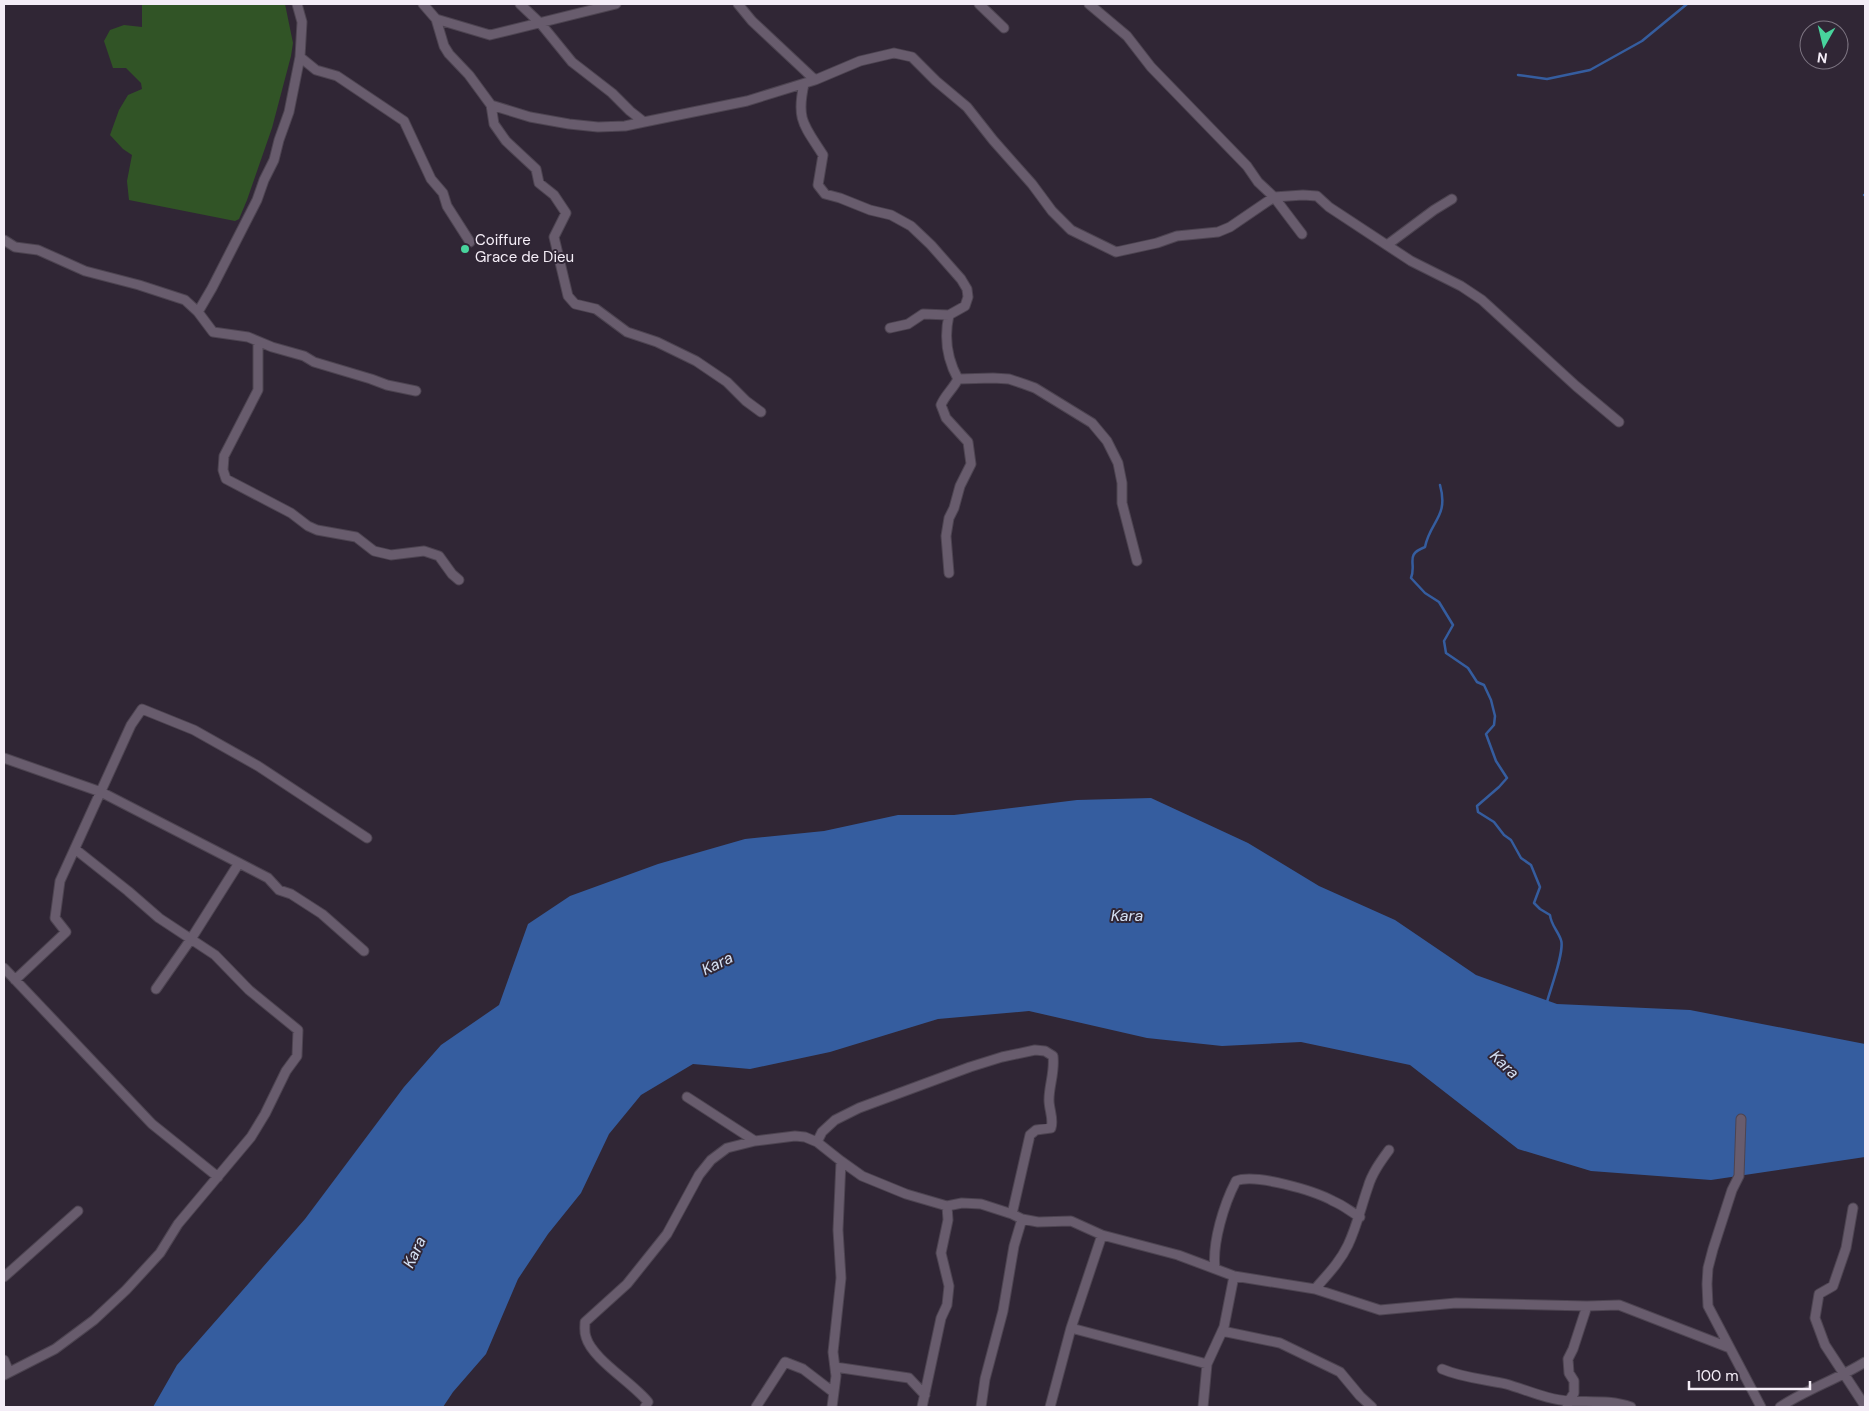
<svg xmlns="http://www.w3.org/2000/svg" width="1869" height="1411" font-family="'DM Sans',sans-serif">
<rect width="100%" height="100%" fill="#302635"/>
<path fill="#315426" d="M142 4H285L293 43 291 56 272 128 247 200 239 219 235 221 129 200 127 181 132 155 123 149 110 135 119 110 128 95 142 89 141 83 126 68H113L104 41 110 30 124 25 142 27Z"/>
<path fill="#355d9f" d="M1151 798 1248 843 1319 886 1395 920 1476 975 1557 1004 1690 1010 1865 1044V1157L1711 1180 1591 1171 1518 1149 1410 1065 1301 1042 1222 1046 1147 1038 1029 1011 938 1019 830 1052 750 1069 693 1064 641 1095 609 1134 581 1193 548 1234 518 1279 486 1354 453 1392 443 1407H153L177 1365 305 1219 404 1087 441 1045 499 1005 528 924 570 896 658 864 745 839 824 831 898 815H954L1077 800Z"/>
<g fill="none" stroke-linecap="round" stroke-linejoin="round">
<path stroke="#355d9f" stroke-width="2.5" d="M1518 75 1547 79 1590 70 1642 41 1687 4
M1864 195H1865
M1440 485C1449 517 1430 521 1425 547 1404 555 1417 563 1411 578L1425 593 1439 602 1453 625 1444 641 1446 653 1468 668 1477 682 1484 685 1491 700 1495 716 1494 725 1486 734 1496 761 1507 778 1499 787 1477 806 1478 812 1494 822 1504 835 1511 840 1521 858 1531 865 1540 887 1534 903 1540 909 1550 915C1551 925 1558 931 1561 940 1565 951 1550 990 1547 1002"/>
<g stroke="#4d4451" stroke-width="11">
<path id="minor" d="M423 4 436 19 490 35 616 4
M520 4 541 24 572 62 612 93 630 111 644 122
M738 4 752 21 815 80
M979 4 1004 28
M1089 4 1127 36 1151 67 1247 166 1258 182 1274 197 1303 195 1317 196 1329 207 1411 261 1461 286 1482 300 1576 386 1619 422
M436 19 444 46 449 54 469 75 491 105 530 117 569 124 598 127 625 126 644 122 747 101 815 80 860 61 894 53 912 57 936 81 967 107 993 140 1032 184 1052 211 1071 230 1116 252 1157 243 1177 236 1218 232 1230 227 1274 197 1302 234
M300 57 316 70 337 76 404 121 431 179 443 193 447 206 470 242
M804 84C796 120 804 125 823 155L818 185 825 194 840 198 870 210 891 215 911 226 931 245 961 279 967 289 968 297 965 306 949 315 923 314 908 324 890 328
M491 105 494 124 506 141 536 169 539 183 554 195 566 213 554 237 568 296 575 304 596 309 627 332 657 342 696 361 727 382 746 401 761 412
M4 240 15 247 38 250 85 271 139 285 185 300 198 312 213 332 248 337 272 347 304 356 314 362 371 379 387 385 416 391
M1387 245 1434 210 1452 199
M198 312 212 288 257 200 264 180 274 160 279 140 289 112 300 57 302 22 297 4
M949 315C944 337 947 359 958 379 953 389 945 395 941 405L946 418 968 442 971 464 960 486 954 508 949 518 946 536 949 573
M258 342V390L224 456 223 470 226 479 291 513 308 526 317 530 356 537 374 551 391 555 424 551 439 556 452 574 459 580
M958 379 993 378 1009 379 1024 384 1035 388 1092 423 1107 441 1118 463 1122 483V503L1137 561
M4 758 101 792 239 863 268 878 279 890 291 894 322 914 364 951
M4 968 152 1124 218 1177
M15 980 66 932 55 918 60 881 131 725 142 709 194 730 258 766 367 838
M156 989 191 939 239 863
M687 1097 755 1141
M817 1142 822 1132 835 1120 859 1108 970 1067 1002 1057 1035 1050 1045 1051 1053 1056C1055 1072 1049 1085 1049 1100 1049 1110 1054 1119 1051 1128L1036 1130 1030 1135 1012 1214
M1853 1208 1846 1248 1833 1286 1819 1294 1815 1318 1825 1345 1865 1406
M1215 1268C1212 1243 1224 1204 1236 1181 1255 1173 1315 1191 1333 1201 1343 1205 1351 1212 1360 1217
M4 1277 78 1211
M1315 1289C1327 1275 1340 1262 1348 1245 1357 1226 1361 1207 1368 1187 1372 1173 1381 1161 1389 1150
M1071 1328 1207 1364
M1222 1331 1280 1343 1340 1372 1360 1396 1372 1407
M1730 1348 1708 1306 1707 1284 1708 1268 1713 1249 1732 1190 1739 1176 1741 1119
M4 1360 9 1372
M835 1367 909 1378 925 1395
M1442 1369C1463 1378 1484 1379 1506 1384 1527 1390 1548 1400 1570 1401 1591 1402 1612 1400 1631 1407
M4 1375 55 1349 94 1320 126 1290 160 1253 178 1224 251 1137 265 1114 286 1071 297 1056 298 1030 249 990 215 955 159 918 128 891 75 849
M645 1407 648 1402C633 1383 592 1359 586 1337 584 1332 585 1327 585 1322L627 1284 667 1234 699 1175 711 1160 727 1148 755 1141 795 1136 805 1137 817 1142 841 1161 862 1176 906 1194 947 1206 962 1203 981 1204 1012 1214 1022 1219 1038 1222 1071 1221 1102 1235 1178 1255 1234 1276 1315 1289 1380 1310 1456 1303 1587 1306 1619 1305 1730 1348 1761 1407
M756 1407 785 1362 803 1369 833 1392
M832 1407 836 1376 833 1352 841 1278 838 1230 841 1161
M922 1407 941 1318 947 1305 949 1286 941 1253 948 1220 947 1206
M981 1407 985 1379 1003 1311 1014 1246 1022 1219
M1050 1407 1071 1328 1102 1235
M1203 1407 1207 1364 1224 1327 1234 1276
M1567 1407 1569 1401 1574 1393V1381L1569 1373 1568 1359 1573 1349 1587 1306
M1780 1407C1807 1389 1838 1379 1865 1362"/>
</g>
<use href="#minor" stroke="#685c6d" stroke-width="9"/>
</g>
<circle fill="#48d49d" stroke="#302635" stroke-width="2" cx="465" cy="249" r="5"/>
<g text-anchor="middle" stroke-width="4" stroke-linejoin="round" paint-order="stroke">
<g font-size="15" fill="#f4edf7" stroke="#302635" text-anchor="start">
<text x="475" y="245">Coiffure<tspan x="475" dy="17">Grace de Dieu</tspan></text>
</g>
<g font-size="16" font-style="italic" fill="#d5e1f4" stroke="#302635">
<text x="1127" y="921">Kara</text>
<text transform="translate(717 963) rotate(-26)" y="6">Kara</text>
<text transform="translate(1505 1064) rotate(44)" y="6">Kara</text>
<text transform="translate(414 1252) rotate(-65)" y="6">Kara</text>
</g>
</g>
<rect width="1869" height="1411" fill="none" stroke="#f4edf7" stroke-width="10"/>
<g transform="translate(1824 45) rotate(188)"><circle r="24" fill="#302635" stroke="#7e7683"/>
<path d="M0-4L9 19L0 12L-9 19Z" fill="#48d49d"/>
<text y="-8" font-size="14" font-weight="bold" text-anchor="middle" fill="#f4edf7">N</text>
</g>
<path d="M1689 1381v8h121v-8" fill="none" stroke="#f4edf7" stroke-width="2.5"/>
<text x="1696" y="1381" font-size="15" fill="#f4edf7" stroke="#302635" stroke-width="4" paint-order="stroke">100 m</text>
</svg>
